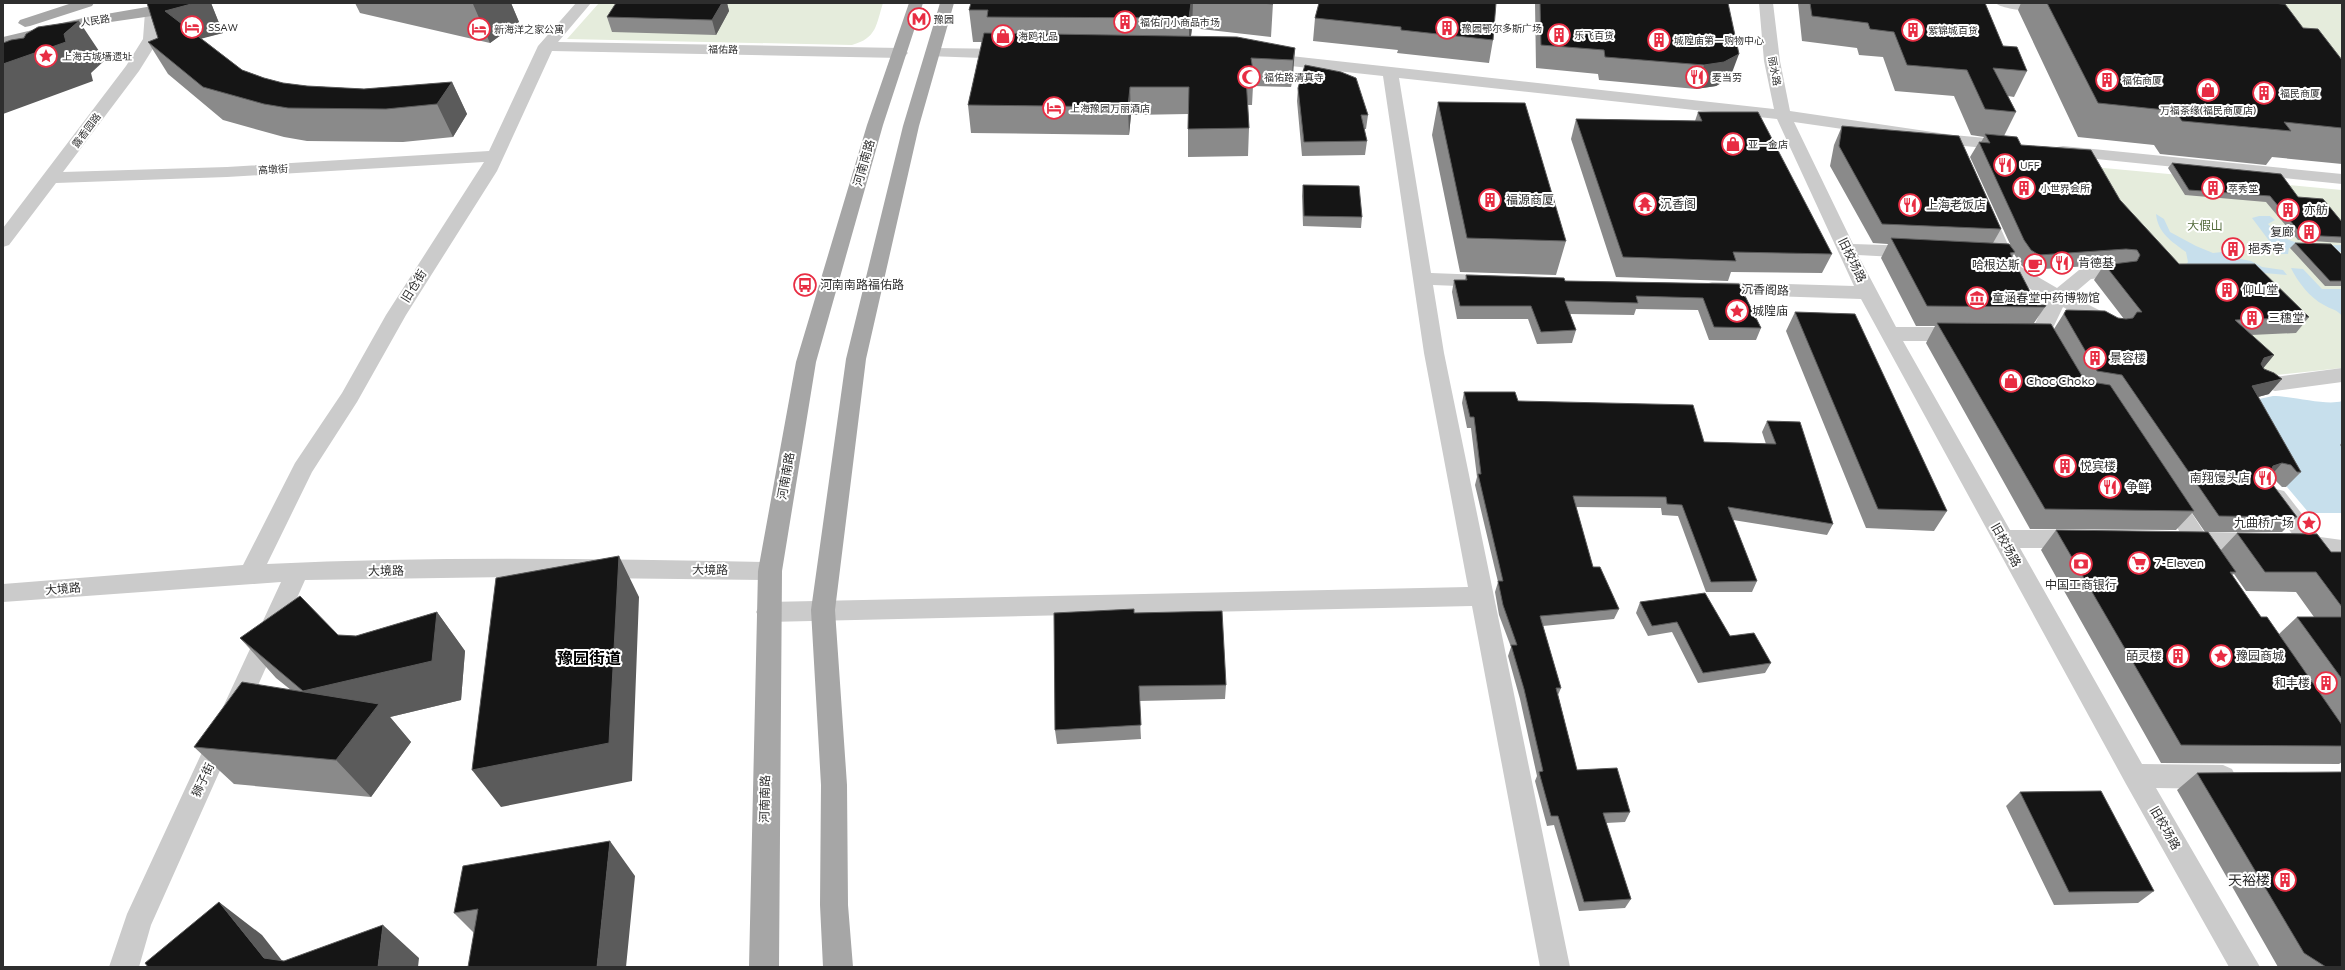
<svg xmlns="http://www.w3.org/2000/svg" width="2345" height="970" font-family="'Varela Round','Noto Sans SC',sans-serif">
<rect width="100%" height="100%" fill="#fff"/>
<path fill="#e5ecdc" d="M599 3H883C876 25 877 38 852 45L567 39Z
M2268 3H2342V85Z
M2082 166 2342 190V368L2267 376Z"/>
<path fill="#c7dfec" d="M2156 214 2164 219 2170 232 2196 246 2213 253 2222 252 2231 257 2251 261 2262 267 2283 270 2287 275 2185 266 2188 262 2186 252C2171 241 2158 233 2156 214Z
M2259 216H2270L2275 220 2268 224C2287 247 2313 246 2342 245V252L2289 248 2288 254H2279L2252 218Z
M2291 268 2303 269 2322 289H2342V316C2337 309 2330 309 2324 305 2310 298 2297 281 2291 268Z
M2273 396C2291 396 2327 406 2342 401V513H2309L2287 487 2244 409 2245 402Z"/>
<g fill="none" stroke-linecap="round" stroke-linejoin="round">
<path fill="#cbcbcb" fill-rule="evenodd" d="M576 3H591L558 42 900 48 905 50 908 53 905 56 900 58 552 51 497 171 406 315 357 402 312 472 267 564C434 556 602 559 770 562L778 565 782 571 778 577 770 580 509 577 305 580 151 925 139 967H109L127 914 281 582 3 602V584L243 565 295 463 342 393 386 315 484 162 227 177 56 183 9 245 3 247V228L126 66 143 39 145 12 147 9 152 8 159 12V39L139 71 63 172 227 167 489 151 538 46Z
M1759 3H1773L1780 61 1790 111 1953 135 2008 140 2014 141 2016 145 2014 149 2008 150 1953 145 1794 122 1853 244 1913 246 1920 248 1922 252 1920 256 1913 258 1858 255 1896 327H1961L1968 329 1971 334 1968 339 1961 341H1903L2010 530H2079L2087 533 2090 539 2087 545 2079 548H2020L2142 764 2223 765 2232 769 2236 777 2232 785 2223 789 2156 788 2260 967H2229L2126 784 1861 299 1712 294 1705 292 1702 288 1705 284 1712 282 1854 286 1777 119 1399 78 1431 273 1483 275 1490 277 1492 281 1490 285 1483 287 1433 285 1444 353 1570 967H1540L1472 606 768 622 760 619 756 612 760 605 768 602 1468 587 1424 353 1383 76 1264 63 1259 61 1256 58 1259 55 1264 53 1774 109 1764 61Z
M1996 3 2055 5 2057 8C2053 15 2000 10 1996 3Z
M933 48 1010 49 1015 51 1018 54 1015 57 1010 59 928 56 925 53 928 50Z
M2063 146 2342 174V184L2057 155 2055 151 2057 147Z
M1984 206 1990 207 1993 211 2013 256 2021 267 2057 288 2079 270 2119 265 2126 267 2128 271 2126 275 2091 279 2071 296 2117 319 2120 324 2117 329 2110 330 2103 329 2063 307 2052 330 2063 350 2060 355 2053 357 2046 355 2032 330 2047 299 2007 275 1995 256 1975 211 1978 207Z
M2342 368V382L2275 391 2252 384 2249 379 2252 374 2259 372 2275 377Z
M2168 487 2176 489 2204 532 2259 533 2267 536 2270 542 2267 548 2259 551 2216 550 2220 557 2216 563C2202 568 2198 561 2191 550L2178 547 2175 541 2178 535 2181 534 2157 495 2160 489Z
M2276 489 2284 491 2320 537 2342 540V558L2288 549 2285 543 2288 537 2293 535 2265 497 2268 491Z"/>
<path fill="#a6a6a6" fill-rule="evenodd" d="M72 3H94L92 6 30 26 25 27 18 23 20 20Z
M170 3H194L192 6 152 16 83 26 3 47V37L83 18Z
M909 3H923L883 125 816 362 782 571 779 967H749L758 571 796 362 867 125Z
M940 3H954L919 126 866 359 835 610 847 785 848 905 853 967H823L820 905 821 785 811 610 846 359 903 126Z"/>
</g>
<path fill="#8a8a8a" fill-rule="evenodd" d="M147 3H211L223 33 201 38 242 70 264 78 283 83 307 86 364 89 452 82 467 114 453 137 403 142 307 141 284 137 223 120 168 74 148 42 158 38Z
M355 3H511L519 22 490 43 360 13Z
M616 3H727L729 11 716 35 612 32 607 17Z
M971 3H1273L1271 37 1192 28 1191 36 1295 48 1291 87 1253 86 1252 105H1248L1249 128 1248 156 1188 157V114L1131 115 1129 135 971 133 968 105 982 42H973L969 10Z
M1319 3 1493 40 1489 63 1397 53 1398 50 1313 41 1315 18Z
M1535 3H1728L1730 78 1716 86 1696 89 1599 80 1598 74 1536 68Z
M1798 3H1985L2003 46 2027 71 2014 97 2008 96 2016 112 2004 136 2120 200 2179 264 2309 317 2296 333 2251 335 2274 355 2263 368 2269 394 2258 397 2301 472 2286 487H2282L2276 481 2268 479 2297 517 2282 532H2205L2192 513 2176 530 2030 529 1926 343 1935 326H1916L1881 258 1888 244 1873 243 1830 166 1834 145 1842 126 2001 229 1993 243 2010 244 1970 157 1979 142H1981L1984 137 1971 135 1954 96 1895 91 1883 57 1859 55 1857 48 1802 41ZM2014 254 2022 266 2029 270 2104 265 2094 280 2124 319 2066 310 2054 329 2034 323 2045 307 2037 305 2012 257Z
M2021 3H2271L2342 60V164L2272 157 2266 165 2160 154 2154 145 2078 137 2018 10Z
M1298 88 1368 115 1366 129H1364L1367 141 1365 155 1302 156 1297 101Z
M1438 102 1566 241 1556 275 1460 272 1432 135Z
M1698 112 1832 254 1822 273 1731 272 1728 281 1616 277 1571 139 1576 119 1695 121Z
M2172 163 2298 197 2342 222V243L2298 240 2266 202 2185 195 2168 168Z
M1303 185 1362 217 1361 228 1303 226 1302 196Z
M2295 243 2342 255V286H2325L2290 248Z
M1466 275 1565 281 1739 284 1761 328 1756 340H1709L1698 310 1636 309 1634 315 1570 314 1576 330 1572 343 1537 344 1528 319H1457L1452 292 1454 280H1465Z
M1795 312 1947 511 1934 531 1866 528 1786 331Z
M1464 392 1518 401 1704 442 1766 444 1762 432 1767 421 1833 524 1827 535 1733 520 1757 581 1752 592H1706L1678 516 1662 515 1661 508 1576 507 1593 567 1619 609 1614 619 1543 626 1561 688 1558 695 1577 770 1630 812 1625 822 1606 823 1631 899 1625 908 1579 911 1554 825 1547 826 1535 781 1537 776 1520 699 1508 656 1511 647 1499 615 1495 592 1498 582 1475 485 1477 477 1471 428H1467L1462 403Z
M2342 442V448L2340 445Z
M2056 530 2221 550 2237 533 2331 552H2342V762L2339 764 2161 763 2041 550ZM2234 574 2246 591 2296 592 2314 617H2297L2279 634 2261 617 2232 575Z
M1640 602 1730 636 1771 663 1765 673 1698 683 1672 632 1648 636 1636 613Z
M437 612 465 651 461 700 390 717 411 742 371 797 234 784 194 747 291 690 276 678 240 638 338 635 356 636Z
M1134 613 1226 685 1225 699 1139 701 1141 739 1057 744 1055 730Z
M2197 773 2342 967H2278L2177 790Z
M2020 792 2154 891 2138 903 2054 905 2006 806Z
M635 876 474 933 454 913Z"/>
<path fill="#5b5b5b" d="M195 3H211L223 33 185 43 165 11Z
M474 3H511L519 22 490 43 473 4Z
M722 3H727L729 11 716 35 712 20Z
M1191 3H1193L1192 28 1189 51V18Z
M79 21 105 60 91 73 93 81 3 114V64L64 34Z
M1295 48 1293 76 1291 87 1293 60Z
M1739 54 1730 78 1716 86 1696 89 1704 65Z
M452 82 467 114 453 137 437 104Z
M1130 87 1131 115 1129 135 1128 107Z
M2274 355 2261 371 2251 373 2264 358Z
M2282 379 2269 394 2239 402 2252 386Z
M2282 463 2268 479 2264 480 2270 473 2273 466Z
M619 556 639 597 632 781 501 807 472 770Z
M437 612 465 651 461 700 390 717 411 742 371 797 336 760 337 729 303 691Z
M610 841 635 876 626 967H597Z
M219 902 262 935 287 967 264 958Z
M383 925 419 958 418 967H378Z"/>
<path fill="#151515" stroke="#5b5b5b" d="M147 3H195L165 11 242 70 264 78 283 83 307 86 364 89 452 82 437 104 386 109 288 108 264 104 203 87 148 42 158 38Z
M616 3H722L712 20 607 17Z
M971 3H1191L1189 18 987 17 988 10H969Z
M1261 3H1273V4Z
M1319 3H1496L1493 40 1401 30V27L1315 18Z
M1540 3H1728L1739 54 1724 62 1704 65 1605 57 1604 50 1541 45Z
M1810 3H1985L2003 46 2017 47 2027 71 1993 68 2016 112 1985 109 1967 70 1907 65 1894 32 1870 29 1868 23 1812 16Z
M2047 3H2271L2285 4 2303 28 2318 29 2342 60V128L2284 122 2291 131 2182 121 2175 111 2098 103Z
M79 21 64 34 66 42 3 64V43L11 40 24 38 26 34 38 27Z
M984 33 1237 37 1295 48 1293 60 1251 58 1254 77H1246L1249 128 1188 129 1189 87H1130L1128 107 968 105Z
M1305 65 1341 72 1356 78 1368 115H1361L1367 141 1304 142 1298 88Z
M1438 102 1525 103 1566 241 1467 238Z
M1698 112H1758L1832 254 1733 252 1736 261 1623 257 1576 119 1702 121Z
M1842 126 1959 136 2001 229 1882 224 1839 146Z
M1985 134 2017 137 2021 145 2091 150 2120 200 2179 264H2255L2309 317 2235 320 2274 355 2264 358 2261 364 2264 369 2274 373 2282 379 2252 386 2301 472H2297L2291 465 2282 463 2273 466 2270 473H2264L2297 517 2219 516 2122 375 2097 371 2064 314 2066 310 2105 311 2118 318 2126 319 2133 318 2137 312H2142L2105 265 2137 261 2140 255 2137 250 2126 249 2039 255 2031 250 2024 240 1979 142 1990 143Z
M2172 163 2281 174 2298 197 2323 199 2342 222V237L2302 235 2270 196 2189 190Z
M1303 185 1359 186 1362 217 1304 216Z
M1891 238 2009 244 2015 252 2010 253 2037 305H2046L2045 307 1927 306Z
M2295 243 2331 244 2342 255V281H2330Z
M1466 275 1564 278 1565 281 1739 284 1761 328 1714 327 1703 298 1636 296 1638 303 1565 301 1576 330 1541 332 1531 306H1460L1454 280H1467Z
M1795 312 1855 314 1947 511 1878 509Z
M1937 323 2051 324 2085 381 2110 385 2194 511 2045 509Z
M1464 392H1515L1518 401 1693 405 1704 442 1776 444 1767 421 1800 422 1833 524 1728 507 1757 581 1711 582 1682 505 1667 504 1666 497 1573 496 1593 567H1600L1619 609 1540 616 1561 688H1556L1577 770 1617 768 1630 812 1603 813 1631 899 1584 902 1558 816H1551L1539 772 1543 771 1524 689 1511 645H1517L1503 605 1498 581H1503L1478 474H1481L1474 417H1470Z
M2056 530 2208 532 2236 572H2230L2261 617H2267L2342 725V746L2181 745Z
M2237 533 2317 534 2331 552H2342V607L2316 572H2265Z
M619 556 609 743 472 770 496 578Z
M1705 593 1730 636 1754 633 1771 663 1703 673 1677 622 1652 626 1640 602Z
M300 596 338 635 356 636 437 612 432 661 303 691 240 638Z
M1134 609V613L1222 611 1226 685 1139 686 1141 725 1055 730 1054 613Z
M2297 617H2342V679Z
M242 682 379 704 336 760 194 747Z
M2342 772V967H2326L2304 953 2197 773Z
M2101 791 2154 891 2069 892 2020 792Z
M610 841 597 967H468L478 909 454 913 463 866Z
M219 902 264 958 284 961 383 925 378 967H148L145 963Z"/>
<defs>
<g id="metro-ring" transform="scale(1.15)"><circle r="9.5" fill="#fff" stroke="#e82d43" stroke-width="1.5"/><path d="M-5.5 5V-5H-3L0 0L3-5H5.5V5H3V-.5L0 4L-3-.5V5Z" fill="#e82d43"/></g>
<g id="building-ring" transform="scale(1.15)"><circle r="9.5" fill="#fff" stroke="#e82d43" stroke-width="1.5"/><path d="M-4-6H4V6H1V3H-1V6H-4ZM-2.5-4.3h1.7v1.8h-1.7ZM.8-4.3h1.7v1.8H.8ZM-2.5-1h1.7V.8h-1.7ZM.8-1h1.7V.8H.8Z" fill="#e82d43"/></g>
<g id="hotel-ring" transform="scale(1.15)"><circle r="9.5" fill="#fff" stroke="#e82d43" stroke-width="1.5"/><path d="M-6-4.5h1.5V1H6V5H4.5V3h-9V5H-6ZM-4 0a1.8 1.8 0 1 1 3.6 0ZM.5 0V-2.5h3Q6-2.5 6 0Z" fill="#e82d43"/></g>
<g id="shop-ring" transform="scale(1.15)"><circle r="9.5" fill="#fff" stroke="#e82d43" stroke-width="1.5"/><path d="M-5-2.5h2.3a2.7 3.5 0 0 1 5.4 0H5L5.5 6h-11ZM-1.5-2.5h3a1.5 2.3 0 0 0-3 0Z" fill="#e82d43"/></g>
<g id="sight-ring" transform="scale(1.15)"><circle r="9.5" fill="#fff" stroke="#e82d43" stroke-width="1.5"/><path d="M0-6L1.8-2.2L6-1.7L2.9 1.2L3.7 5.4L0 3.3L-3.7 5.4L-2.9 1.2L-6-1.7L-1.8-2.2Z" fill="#e82d43"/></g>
<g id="mosque-ring" transform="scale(1.15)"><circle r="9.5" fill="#fff" stroke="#e82d43" stroke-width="1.5"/><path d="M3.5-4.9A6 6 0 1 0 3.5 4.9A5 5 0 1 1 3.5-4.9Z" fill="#e82d43"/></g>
<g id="restaurant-ring" transform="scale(1.15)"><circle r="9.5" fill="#fff" stroke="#e82d43" stroke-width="1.5"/><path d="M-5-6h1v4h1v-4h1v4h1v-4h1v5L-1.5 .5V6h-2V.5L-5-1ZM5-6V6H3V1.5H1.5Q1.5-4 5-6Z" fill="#e82d43"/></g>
<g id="temple-ring" transform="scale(1.15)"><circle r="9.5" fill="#fff" stroke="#e82d43" stroke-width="1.5"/><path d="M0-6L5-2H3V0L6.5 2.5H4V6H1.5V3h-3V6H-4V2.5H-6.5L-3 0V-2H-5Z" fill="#e82d43"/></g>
<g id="cafe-ring" transform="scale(1.15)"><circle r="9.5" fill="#fff" stroke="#e82d43" stroke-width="1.5"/><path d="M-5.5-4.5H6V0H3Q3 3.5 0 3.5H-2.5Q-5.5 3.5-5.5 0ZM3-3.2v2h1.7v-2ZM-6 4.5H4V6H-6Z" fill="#e82d43"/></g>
<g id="bus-ring" transform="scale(1.15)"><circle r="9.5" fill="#fff" stroke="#e82d43" stroke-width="1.5"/><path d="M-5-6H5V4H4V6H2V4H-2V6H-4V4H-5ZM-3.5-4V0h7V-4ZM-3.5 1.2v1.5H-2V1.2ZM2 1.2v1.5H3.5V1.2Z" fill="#e82d43"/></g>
<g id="museum-ring" transform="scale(1.15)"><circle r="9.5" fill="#fff" stroke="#e82d43" stroke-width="1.5"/><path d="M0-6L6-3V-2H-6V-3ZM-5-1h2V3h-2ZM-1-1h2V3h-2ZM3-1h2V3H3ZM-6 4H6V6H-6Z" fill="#e82d43"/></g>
<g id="supermarket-ring" transform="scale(1.15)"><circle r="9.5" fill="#fff" stroke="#e82d43" stroke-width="1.5"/><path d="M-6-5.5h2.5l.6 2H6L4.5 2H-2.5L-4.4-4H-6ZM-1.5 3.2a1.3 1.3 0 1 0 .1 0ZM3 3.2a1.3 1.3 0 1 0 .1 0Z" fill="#e82d43"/></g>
<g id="bank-ring" transform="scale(1.15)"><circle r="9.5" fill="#fff" stroke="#e82d43" stroke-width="1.5"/><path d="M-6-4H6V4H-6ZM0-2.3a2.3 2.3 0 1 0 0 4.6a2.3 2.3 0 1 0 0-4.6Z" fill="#e82d43"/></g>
</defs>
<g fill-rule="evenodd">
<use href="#metro-ring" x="919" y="19"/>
<use href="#building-ring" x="1125" y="22"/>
<use href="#hotel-ring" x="192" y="27"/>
<use href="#building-ring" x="1447" y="28"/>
<use href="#hotel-ring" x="479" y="29"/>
<use href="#building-ring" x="1913" y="30"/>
<use href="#building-ring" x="1559" y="35"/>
<use href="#shop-ring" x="1003" y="36"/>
<use href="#building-ring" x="1659" y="40"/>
<use href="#sight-ring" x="46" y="56"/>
<use href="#mosque-ring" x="1249" y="77"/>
<use href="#restaurant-ring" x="1697" y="77"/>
<use href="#building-ring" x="2107" y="80"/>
<use href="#shop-ring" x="2208" y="90"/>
<use href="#building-ring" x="2264" y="93"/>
<use href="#hotel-ring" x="1054" y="108"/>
<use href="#shop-ring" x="1733" y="144"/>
<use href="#restaurant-ring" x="2005" y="165"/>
<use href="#building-ring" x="2024" y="188"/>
<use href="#building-ring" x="2213" y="188"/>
<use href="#building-ring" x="1490" y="200"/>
<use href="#temple-ring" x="1645" y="204"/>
<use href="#restaurant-ring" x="1910" y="205"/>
<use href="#building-ring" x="2288" y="210"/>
<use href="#building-ring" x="2309" y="232"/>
<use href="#building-ring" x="2233" y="249"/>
<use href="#restaurant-ring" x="2062" y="263"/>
<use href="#cafe-ring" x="2035" y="265"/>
<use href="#bus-ring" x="805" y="285"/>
<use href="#building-ring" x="2227" y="290"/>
<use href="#museum-ring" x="1977" y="298"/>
<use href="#sight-ring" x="1737" y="311"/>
<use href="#building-ring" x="2252" y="318"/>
<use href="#building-ring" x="2095" y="358"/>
<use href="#shop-ring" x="2011" y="381"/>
<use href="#building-ring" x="2065" y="466"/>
<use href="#restaurant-ring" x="2265" y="478"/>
<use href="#restaurant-ring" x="2110" y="487"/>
<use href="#sight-ring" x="2309" y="523"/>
<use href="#supermarket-ring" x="2139" y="563"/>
<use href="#bank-ring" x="2081" y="564"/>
<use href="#building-ring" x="2178" y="656"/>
<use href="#sight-ring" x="2221" y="656"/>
<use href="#building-ring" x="2326" y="683"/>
<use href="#building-ring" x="2285" y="880"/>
</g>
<g text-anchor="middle" stroke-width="4" stroke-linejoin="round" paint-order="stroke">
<g font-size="10" fill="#2e2e2e" stroke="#fff" text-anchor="start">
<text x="934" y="23">豫园</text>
<text x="1140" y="26">福佑门小商品市场</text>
<text x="208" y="31">SSAW</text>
<text x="1462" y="32">豫园鄂尔多斯广场</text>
<text x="494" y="33">新海洋之家公寓</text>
<text x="1928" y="34">紫锦城百货</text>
<text x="1574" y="39">乐飞百货</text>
<text x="1018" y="40">海鸥礼品</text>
<text x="1674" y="44">城隍庙第一购物中心</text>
<text x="62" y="60">上海古城墙遗址</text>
<text x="1264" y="81">福佑路清真寺</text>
<text x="1712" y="81">麦当劳</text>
<text x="2122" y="84">福佑商厦</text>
<text x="2280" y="97">福民商厦</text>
<text x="1070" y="112">上海豫园万丽酒店</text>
<text x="2208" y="114" text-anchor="middle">万福茶缘(福民商厦店)</text>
<text x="1748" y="148">亚一金店</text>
<text x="2020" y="169">UFF</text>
<text x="2040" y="192">小世界会所</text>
<text x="2228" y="192">萃秀堂</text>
</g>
<g font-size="10" fill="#2e2e2e" stroke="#fff">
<text transform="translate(95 20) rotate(-9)" y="4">人民路</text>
<text transform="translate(723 49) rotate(1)" y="4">福佑路</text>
<text transform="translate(1775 71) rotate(80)" y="4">丽水路</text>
<text transform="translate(86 130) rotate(-53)" y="4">露香园路</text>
<text transform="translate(273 169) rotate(-4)" y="4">高墩街</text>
</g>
<g font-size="12" fill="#2e2e2e" stroke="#fff">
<text transform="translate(864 163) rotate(-74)" y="4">河南南路</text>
<text transform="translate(1852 260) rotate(64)" y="4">旧校场路</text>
<text transform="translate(414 286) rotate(-58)" y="4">旧仓街</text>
<text transform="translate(1765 290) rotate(2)" y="4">沉香阁路</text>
<text transform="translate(786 476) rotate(-80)" y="4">河南南路</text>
<text transform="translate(2006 545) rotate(61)" y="4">旧校场路</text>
<text transform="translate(710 570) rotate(1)" y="4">大境路</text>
<text transform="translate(386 571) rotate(-1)" y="4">大境路</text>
<text transform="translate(63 589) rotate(-5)" y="4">大境路</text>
<text transform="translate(203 780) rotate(-65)" y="4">狮子街</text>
<text transform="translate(765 799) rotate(-89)" y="4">河南南路</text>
<text transform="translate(2165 828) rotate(60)" y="4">旧校场路</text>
</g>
<g font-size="12" fill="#2e2e2e" stroke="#fff" text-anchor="start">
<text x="1506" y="204">福源商厦</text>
<text x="1660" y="208">沉香阁</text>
<text x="1926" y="209">上海老饭店</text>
<text x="2304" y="214">亦舫</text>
<text x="2294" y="236" text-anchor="end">复廊</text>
<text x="2248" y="253">挹秀亭</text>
<text x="2078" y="267">肯德基</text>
<text x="2020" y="269" text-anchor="end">哈根达斯</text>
<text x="820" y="289">河南南路福佑路</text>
<text x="2242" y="294">仰山堂</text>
<text x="1992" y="302">童涵春堂中药博物馆</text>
<text x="1752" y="315">城隍庙</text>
<text x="2268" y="322">三穗堂</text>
<text x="2110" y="362">景容楼</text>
<text x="2026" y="385">Choc Choko</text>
<text x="2080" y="470">悦宾楼</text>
<text x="2250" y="482" text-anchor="end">南翔馒头店</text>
<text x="2126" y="491">争鲜</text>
<text x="2294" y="527" text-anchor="end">九曲桥广场</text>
<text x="2154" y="567">7-Eleven</text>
<text x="2081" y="589" text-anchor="middle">中国工商银行</text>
<text x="2162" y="660" text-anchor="end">皕灵楼</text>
<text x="2236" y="660">豫园商城</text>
<text x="2310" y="687" text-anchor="end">和丰楼</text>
</g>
<g font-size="12" fill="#536b3b" stroke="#fff">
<text x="2205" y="230">大假山</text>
</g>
<g font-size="14" fill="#2e2e2e" stroke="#fff" text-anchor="end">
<text x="2270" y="885">天裕楼</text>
</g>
<g font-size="16" font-weight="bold" fill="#000" stroke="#fff">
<text x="589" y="664">豫园街道</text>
</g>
</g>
<rect width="2345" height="970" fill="none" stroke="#2e2e2e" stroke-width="8"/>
</svg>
